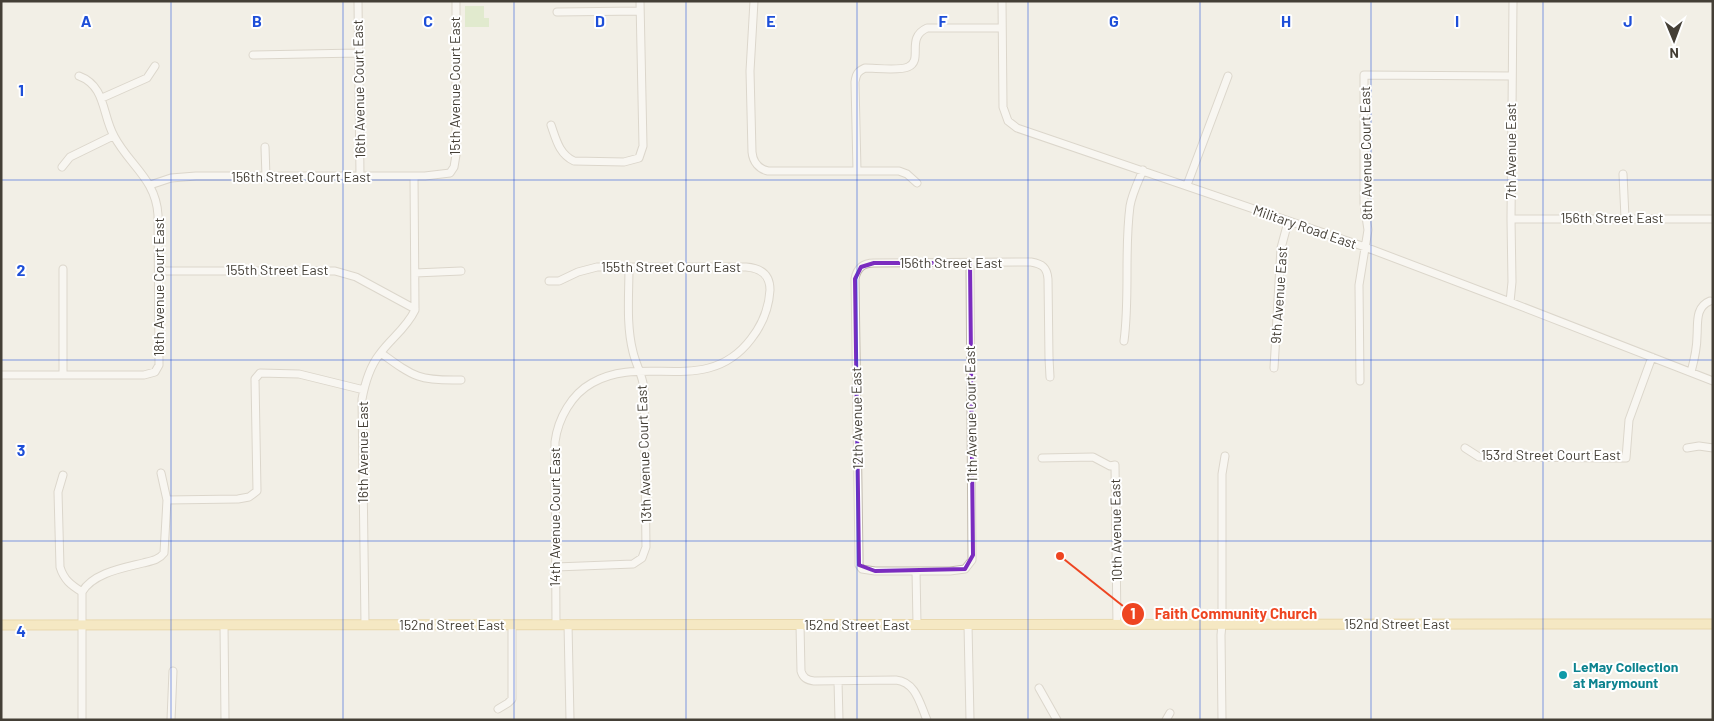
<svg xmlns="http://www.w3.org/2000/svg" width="1714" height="721" font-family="Barlow,sans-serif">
<rect width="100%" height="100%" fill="#f2efe6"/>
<path fill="#cce4b1" d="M465 6H484V18H489V27H465Z"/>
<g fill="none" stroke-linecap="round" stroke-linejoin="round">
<g stroke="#c0b9ac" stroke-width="9">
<path id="minor" d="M358 1 360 176
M754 1 750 71 752 152C753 162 759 169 768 171H899L907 174 917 183
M1002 1 1003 107 1008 121 1017 128 1365 247 1510 302 1713 381
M557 12 640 11
M253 55 358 53
M102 98 147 78 155 66
M551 125C556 139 559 154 574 161L624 162 639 158 643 146 640 1
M265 147 266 177
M62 167 70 157 113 136
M857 171 855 82C856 74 858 71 865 68 876 68 899 71 908 67 924 60 905 38 927 28H1002
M1623 174 1625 218
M150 185 171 178 196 176H425L450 173 454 167 456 155V1
M1187 185 1228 76
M1511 219H1713
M970 263 972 560 965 569 950 571H875L862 569 859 565V558L855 279C857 268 863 263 874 263L1031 262C1042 264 1047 267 1048 279L1049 358 1050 377
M63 269V375
M160 271H335L356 277 415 309
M415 273 461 271
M549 281H559L578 272 597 267H746C760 268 770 274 770 290 769 307 762 325 751 339 707 397 644 353 592 383 572 394 558 418 555 442L556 624
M1510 302 1512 282 1511 219 1513 1
M1124 341C1130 296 1124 251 1130 206 1132 194 1138 182 1143 170
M381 353C414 377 419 381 461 380
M1274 368 1281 248 1288 222
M1691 372C1694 361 1697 348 1697 336 1698 323 1695 307 1710 301
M1 375H144L155 372 159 365 158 215C156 179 129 165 114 136 102 115 106 86 79 76
M1360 381 1359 285 1368 230 1364 203V75L1512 76
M1465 448 1479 457 1626 458 1629 420 1652 357
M1687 448 1699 446 1713 448
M1042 458 1093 457 1110 466 1115 465 1117 625
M63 475 58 492 60 567C64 580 71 585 82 592
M167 500 238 499 249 497 257 491 255 379 260 373 299 374 364 390
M556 567 633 564 642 558 646 547 644 389C643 376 636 365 633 352 626 325 629 294 629 267
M916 571 917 624
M82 592C93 573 123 568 143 563 151 561 159 560 164 553L167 500 161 473
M82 592V720
M365 624 362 399C365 383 369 368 379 355 390 339 406 329 415 310L414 176
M568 624 570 720
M224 625 225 720
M800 625 801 671C803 678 807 680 814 681L896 680C916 682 920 704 927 720
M968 625 970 720
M838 681 839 720
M1039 688 1057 720
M498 709 508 703 512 699V625
M171 720 173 671
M1166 720 1170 713
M1222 720 1221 635 1222 624V474L1225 456"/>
</g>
<g stroke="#ddbd69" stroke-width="11">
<path id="major" d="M1 625 1713 624"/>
</g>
<use href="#minor" stroke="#fff" stroke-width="7"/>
<use href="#major" stroke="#f8e099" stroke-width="9"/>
</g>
<path d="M0 0H1714V721H0ZM874 263H970L973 555 965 569 875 571 859 565 855 279 861 267Z" fill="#f2efe6" fill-opacity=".55" fill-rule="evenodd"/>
<path fill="none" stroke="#7b2cbf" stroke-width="4" stroke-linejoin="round" d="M874 263H970L973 555 965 569 875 571 859 565 855 279 861 267Z"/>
<path fill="none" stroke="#1d4ed8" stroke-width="1" stroke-opacity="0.55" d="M171 1V720M343 1V720M514 1V720M686 1V720M857 1V720M1028 1V720M1200 1V720M1371 1V720M1543 1V720M1 180H1713M1 360H1713M1 541H1713"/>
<circle fill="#0f9aa8" stroke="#fff" stroke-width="2" cx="1563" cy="675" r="5"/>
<g text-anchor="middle" stroke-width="4" stroke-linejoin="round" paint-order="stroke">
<g font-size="14" fill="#443f36" stroke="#fff">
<text transform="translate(455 86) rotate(-90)" y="5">15th Avenue Court East</text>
<text transform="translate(359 89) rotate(-91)" y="5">16th Avenue Court East</text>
<text transform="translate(1511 151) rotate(-90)" y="5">7th Avenue East</text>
<text transform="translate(1366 153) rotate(-91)" y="5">8th Avenue Court East</text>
<text x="301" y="182">156th Street Court East</text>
<text x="1612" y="223">156th Street East</text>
<text transform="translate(1305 227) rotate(19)" y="5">Military Road East</text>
<text x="951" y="268">156th Street East</text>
<text x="671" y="272">155th Street Court East</text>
<text x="277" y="275">155th Street East</text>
<text transform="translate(159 287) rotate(-90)" y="5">18th Avenue Court East</text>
<text transform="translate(1279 295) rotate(-86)" y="5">9th Avenue East</text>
<text transform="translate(971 414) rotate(-91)" y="5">11th Avenue Court East</text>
<text transform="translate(857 418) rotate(-91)" y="5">12th Avenue East</text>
<text transform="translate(363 452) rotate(-90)" y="5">16th Avenue East</text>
<text transform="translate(644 454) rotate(-92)" y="5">13th Avenue Court East</text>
<text x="1551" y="460">153rd Street Court East</text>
<text transform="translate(555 517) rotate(-90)" y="5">14th Avenue Court East</text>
<text transform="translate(1116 530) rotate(-91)" y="5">10th Avenue East</text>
<text x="1397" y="629">152nd Street East</text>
<text x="452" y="630">152nd Street East</text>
<text x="857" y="630">152nd Street East</text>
</g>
<g font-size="14" font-weight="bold" fill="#0d838f" stroke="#fff" text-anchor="start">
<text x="1573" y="672">LeMay Collection<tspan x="1573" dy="16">at Marymount</tspan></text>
</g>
</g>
<g font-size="16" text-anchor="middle" font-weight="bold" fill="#1d4ed8" stroke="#fff" stroke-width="4" stroke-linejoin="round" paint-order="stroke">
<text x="86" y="27">A</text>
<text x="257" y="27">B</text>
<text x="428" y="27">C</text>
<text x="600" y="27">D</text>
<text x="771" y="27">E</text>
<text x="943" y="27">F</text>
<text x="1114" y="27">G</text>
<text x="1286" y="27">H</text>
<text x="1457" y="27">I</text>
<text x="1628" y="27">J</text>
<text x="21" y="96">1</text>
<text x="21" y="276">2</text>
<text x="21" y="456">3</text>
<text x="21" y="637">4</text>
</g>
<path fill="none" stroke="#ee4521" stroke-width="2" d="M1060 556L1133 614"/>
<g fill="#ee4521" stroke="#fff" stroke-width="2">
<circle cx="1060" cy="556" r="5"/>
<circle cx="1133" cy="614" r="12"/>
</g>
<g font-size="15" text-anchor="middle" font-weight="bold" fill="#fff">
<text x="1133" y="619">1</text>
</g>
<g font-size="15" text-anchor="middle" font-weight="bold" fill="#ee4521" stroke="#fff" stroke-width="4" stroke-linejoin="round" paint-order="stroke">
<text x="1236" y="619">Faith Community Church</text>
</g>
<rect width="1714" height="721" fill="none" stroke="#443f36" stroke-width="5"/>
<g transform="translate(1674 40) rotate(179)" stroke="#ffffff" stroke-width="4" paint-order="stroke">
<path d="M0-4L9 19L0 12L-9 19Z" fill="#443f36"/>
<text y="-8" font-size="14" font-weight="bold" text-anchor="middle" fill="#443f36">N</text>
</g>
</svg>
